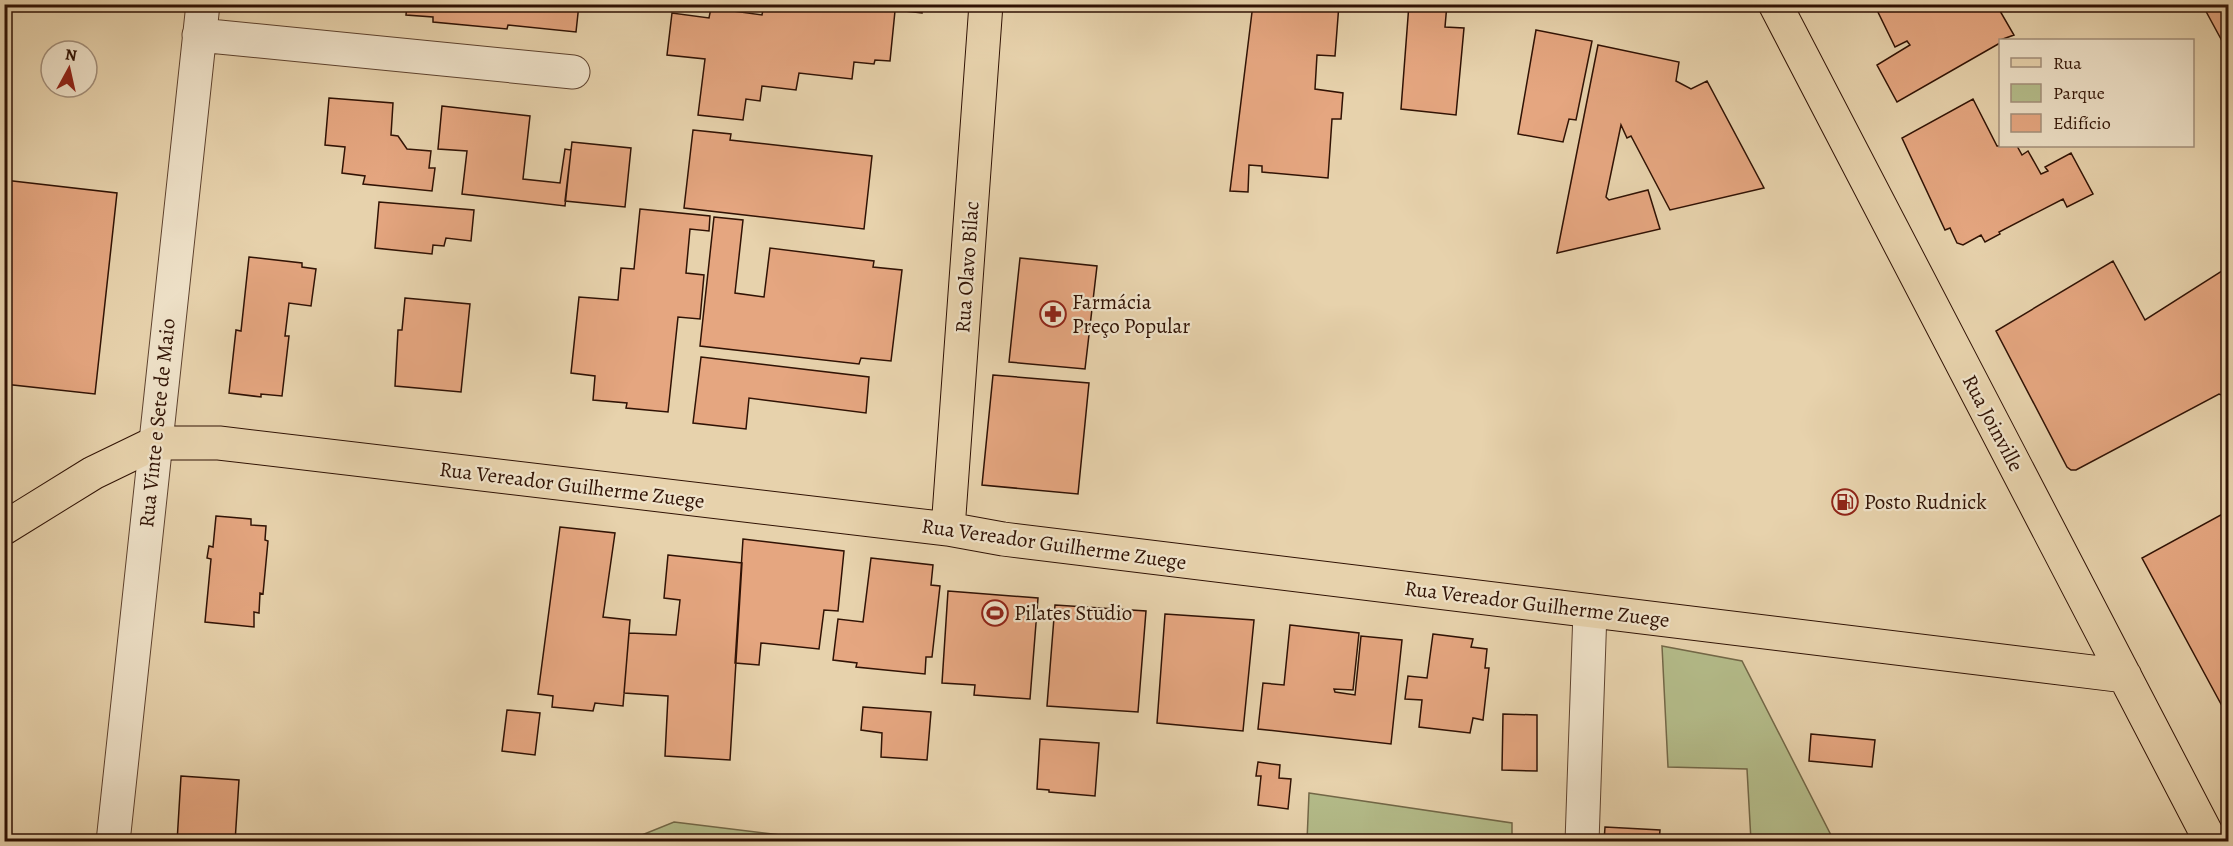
<svg xmlns="http://www.w3.org/2000/svg" width="2233" height="846" font-family="Alegreya,serif">
<rect width="100%" height="100%" fill="#e7d2ac"/>
<filter id="stains"><feTurbulence type="fractalNoise" baseFrequency=".00333" numOctaves="4"/><feColorMatrix values="0 0 0 0 .2 0 0 0 0 .09 0 0 0 0 .02 0 0 0 .5 -.17"/></filter>
<radialGradient id="worn" r=".72"><stop offset=".6" stop-color="#630" stop-opacity="0"/><stop offset="1" stop-color="#630" stop-opacity=".3"/></radialGradient>
<path fill="#b4bc8a" stroke="#726747" stroke-width="1.5" d="M1662 646 1742 661 1834 841H1751L1747 769 1668 767Z
M1309 793 1512 823V841H1307Z
M674 822 831 841H627Z"/>
<path fill="#e5a680" stroke="#301204" stroke-width="1.5" d="M299 4H334L333 8Z
M407 4H579L576 32 508 25 507 29 433 22V17L406 15Z
M764 4H839L895 11 890 61 875 60 874 64 854 62 852 79 799 73 796 90 762 86 760 101 746 99 743 120 698 115 705 59 667 55 672 13 709 18 711 8 762 15Z
M839 4H922V13Z
M1253 4H1339L1335 56 1317 55 1315 89 1343 93 1341 119H1332L1328 178 1262 172V166L1249 165 1248 192 1230 191Z
M1409 4H1447L1445 27 1464 28 1456 115 1401 109Z
M1874 4H1964L1968 11 1980 4H1996L2014 35 2000 40V43L1897 102 1877 65 1910 45 1907 41 1895 47Z
M2202 4H2228V52Z
M1536 30 1592 41 1576 120 1569 119 1563 142 1518 134Z
M1598 45 1679 62 1676 81 1691 89 1707 81 1764 188 1670 210 1631 136 1627 138 1621 125 1606 197 1609 200 1648 190 1660 229 1557 253Z
M329 98 393 103 391 135 398 136 407 149 431 151 429 168H435L432 191 363 184 365 176 342 173 345 147 325 145Z
M1973 99 1997 146H2017L2022 155 2028 151 2041 174 2048 171 2045 167 2071 153 2093 194 2067 207 2063 199 1999 232 2000 234 1985 242 1981 235 1963 245 1957 243 1950 228 1945 230 1902 138Z
M442 106 530 116 523 179 560 183 565 149 571 150 565 206 462 194 467 151 438 149Z
M693 130 731 134 730 140 872 156 864 229 684 208Z
M572 142 631 148 625 207 565 201Z
M4 180 117 193 95 394 4 384Z
M379 202 474 210 471 241 446 238 444 246 433 245 432 254 375 248Z
M640 209 710 216 709 231 690 229 686 273 704 275 700 319 678 317 668 412 626 408 627 403 593 400 595 376 571 373 579 297 618 300 621 268 634 269Z
M714 217 743 220 735 293 764 297 770 248 874 261 873 267 902 270 891 361 861 358 859 364 700 346Z
M249 257 302 263V267L316 269 311 306 289 303 285 336H289L282 396 261 394V397L229 393 236 330 241 331Z
M1020 258 1097 266 1085 369 1009 362Z
M2113 261 2145 320 2228 267V404L2224 396 2219 394 2076 470H2071L2067 467 1996 331Z
M405 298 470 304 461 392 395 386 398 330H402Z
M701 357 869 377 866 413 749 398 746 429 693 423Z
M993 375 1089 383 1078 494 982 485Z
M2228 511V717L2142 558Z
M216 516 251 519V525L266 526 265 540 268 541 263 594 260 593 259 613 254 612V627L205 622 211 559 207 558 209 546 213 547Z
M560 527 615 533 603 617 630 620 623 706 595 703 593 711 552 707 553 696 538 694Z
M743 539 844 551 838 611 824 610 819 649 761 643 759 665 735 663Z
M668 555 742 563 730 760 665 756 668 696 624 693 629 633 676 635 680 600 664 598Z
M871 558 933 565 931 585 940 586 932 657H926L925 674 856 667 857 663 833 660 838 619 863 622Z
M948 591 1038 598 1030 699 974 695 975 685 942 683Z
M1055 605 1146 611 1138 712 1047 706Z
M1165 614 1254 620 1243 731 1157 723Z
M1290 625 1359 633 1353 690 1334 689 1335 692 1355 695 1361 636 1402 640 1391 744 1258 729 1263 683 1284 685Z
M1433 634 1473 639 1471 647 1487 649 1485 668H1489L1483 720 1473 718 1470 733 1419 727 1422 700 1405 699 1408 676 1427 678Z
M863 707 931 712 927 760 881 757 882 733 861 730Z
M507 710 540 713 535 755 502 751Z
M1503 714 1537 715V771L1502 770Z
M1811 734 1875 740 1872 767 1809 761Z
M1040 739 1099 743 1095 796 1049 792V790L1037 789Z
M1258 762 1280 765 1279 778 1291 779 1288 809 1258 805 1261 776H1256Z
M181 776 239 780 235 842H177Z
M1605 827 1660 830 1659 842H1604Z"/>
<g fill="none" stroke-linecap="round" stroke-linejoin="round">
<g stroke="#5e422e" stroke-width="35">
<path id="minor" d="M199 35 573 72
M113 842 203 4
M1582 842 1590 611"/>
</g>
<g stroke="#301204" stroke-width="35">
<path id="major" d="M1775 4 2211 842
M4 528 93 473 155 443H219L948 529 1003 539 2125 676
M948 529 986 4"/>
</g>
<use href="#minor" stroke="#efe2c9" stroke-width="33"/>
<use href="#major" stroke="#e7d2ac" stroke-width="33"/>
</g>
<defs>
<g id="pharmacy-ring" transform="scale(1.35)"><circle r="9.5" fill="#efe2c9" stroke="#8f2418" stroke-width="1.5"/><path d="M-2-6h4v4h4v4h-4v4h-4v-4h-4v-4h4Z" fill="#8f2418"/></g>
<g id="fuel-ring" transform="scale(1.35)"><circle r="9.5" fill="#efe2c9" stroke="#8f2418" stroke-width="1.5"/><path d="M-5.5-6h7V0h2V4h1.3V-2.5L3-4.5l.8-.8L6-3V5H2.5V1h-1V6h-7ZM-4.2-4.7v3.2H.2V-4.7Z" fill="#8f2418"/></g>
<g id="stadium-ring" transform="scale(1.35)"><circle r="9.5" fill="#efe2c9" stroke="#8f2418" stroke-width="1.5"/><path d="M0-5a6.5 5 0 1 0 0 10a6.5 5 0 1 0 0-10ZM-3.5-1.8h7v3.6h-7Z" fill="#8f2418"/></g>
</defs>
<g fill-rule="evenodd">
<use href="#pharmacy-ring" x="1053" y="314"/>
<use href="#fuel-ring" x="1845" y="502"/>
<use href="#stadium-ring" x="995" y="613"/>
</g>
<g text-anchor="middle" stroke-width="4.5" stroke-linejoin="round" paint-order="stroke">
<g font-size="21" fill="#301204" stroke="#efe2c9">
<text transform="translate(967 267) rotate(-86)" y="7">Rua Olavo Bilac</text>
<text transform="translate(157 423) rotate(-84)" y="7">Rua Vinte e Sete de Maio</text>
<text transform="translate(1993 423) rotate(62)" y="7">Rua Joinville</text>
<text transform="translate(572 485) rotate(7)" y="7">Rua Vereador Guilherme Zuege</text>
<text transform="translate(1054 544) rotate(8)" y="7">Rua Vereador Guilherme Zuege</text>
<text transform="translate(1537 604) rotate(7)" y="7">Rua Vereador Guilherme Zuege</text>
</g>
<g font-size="21" fill="#301204" stroke="#efe2c9" text-anchor="start">
<text x="1072" y="309">Farmácia<tspan x="1072" dy="24">Preço Popular</tspan></text>
<text x="1864" y="509">Posto Rudnick</text>
<text x="1014" y="620">Pilates Studio</text>
</g>
</g>
<rect width="2233" height="846" fill="none" stroke="#e7d2ac" stroke-width="24"/>
<rect x="6" y="6" width="2221" height="834" fill="none" stroke="#301204" stroke-width="3"/>
<rect x="12" y="12" width="2209" height="822" fill="none" stroke="#301204" stroke-width="1.5"/>
<rect x="1999" y="39" width="195" height="108" fill="#efe2c9" stroke="#a38f7a" stroke-width="1.5"/>
<rect x="2011" y="58" width="30" height="9" fill="#e7d2ac" stroke="#a38f7a" stroke-width="1.5"/>
<text x="2053" y="69" font-size="18" fill="#301204">Rua</text>
<rect x="2011" y="84" width="30" height="18" fill="#b4bc8a" stroke="#a38f7a" stroke-width="1.5"/>
<text x="2053" y="99" font-size="18" fill="#301204">Parque</text>
<rect x="2011" y="114" width="30" height="18" fill="#e5a680" stroke="#a38f7a" stroke-width="1.5"/>
<text x="2053" y="129" font-size="18" fill="#301204">Edifício</text>
<g transform="translate(69 69) rotate(8)"><circle r="28" fill="#efe2c9" stroke="#a38f7a" stroke-width="1.5"/>
<path d="M0-4.5L10 22L0 15L-10 22Z" fill="#8f2418"/>
<text y="-9" font-size="16" font-weight="bold" text-anchor="middle" fill="#301204">N</text>
</g>
<rect width="100%" height="100%" filter="url(#stains)"/>
<rect width="100%" height="100%" fill="url(#worn)"/>
</svg>
